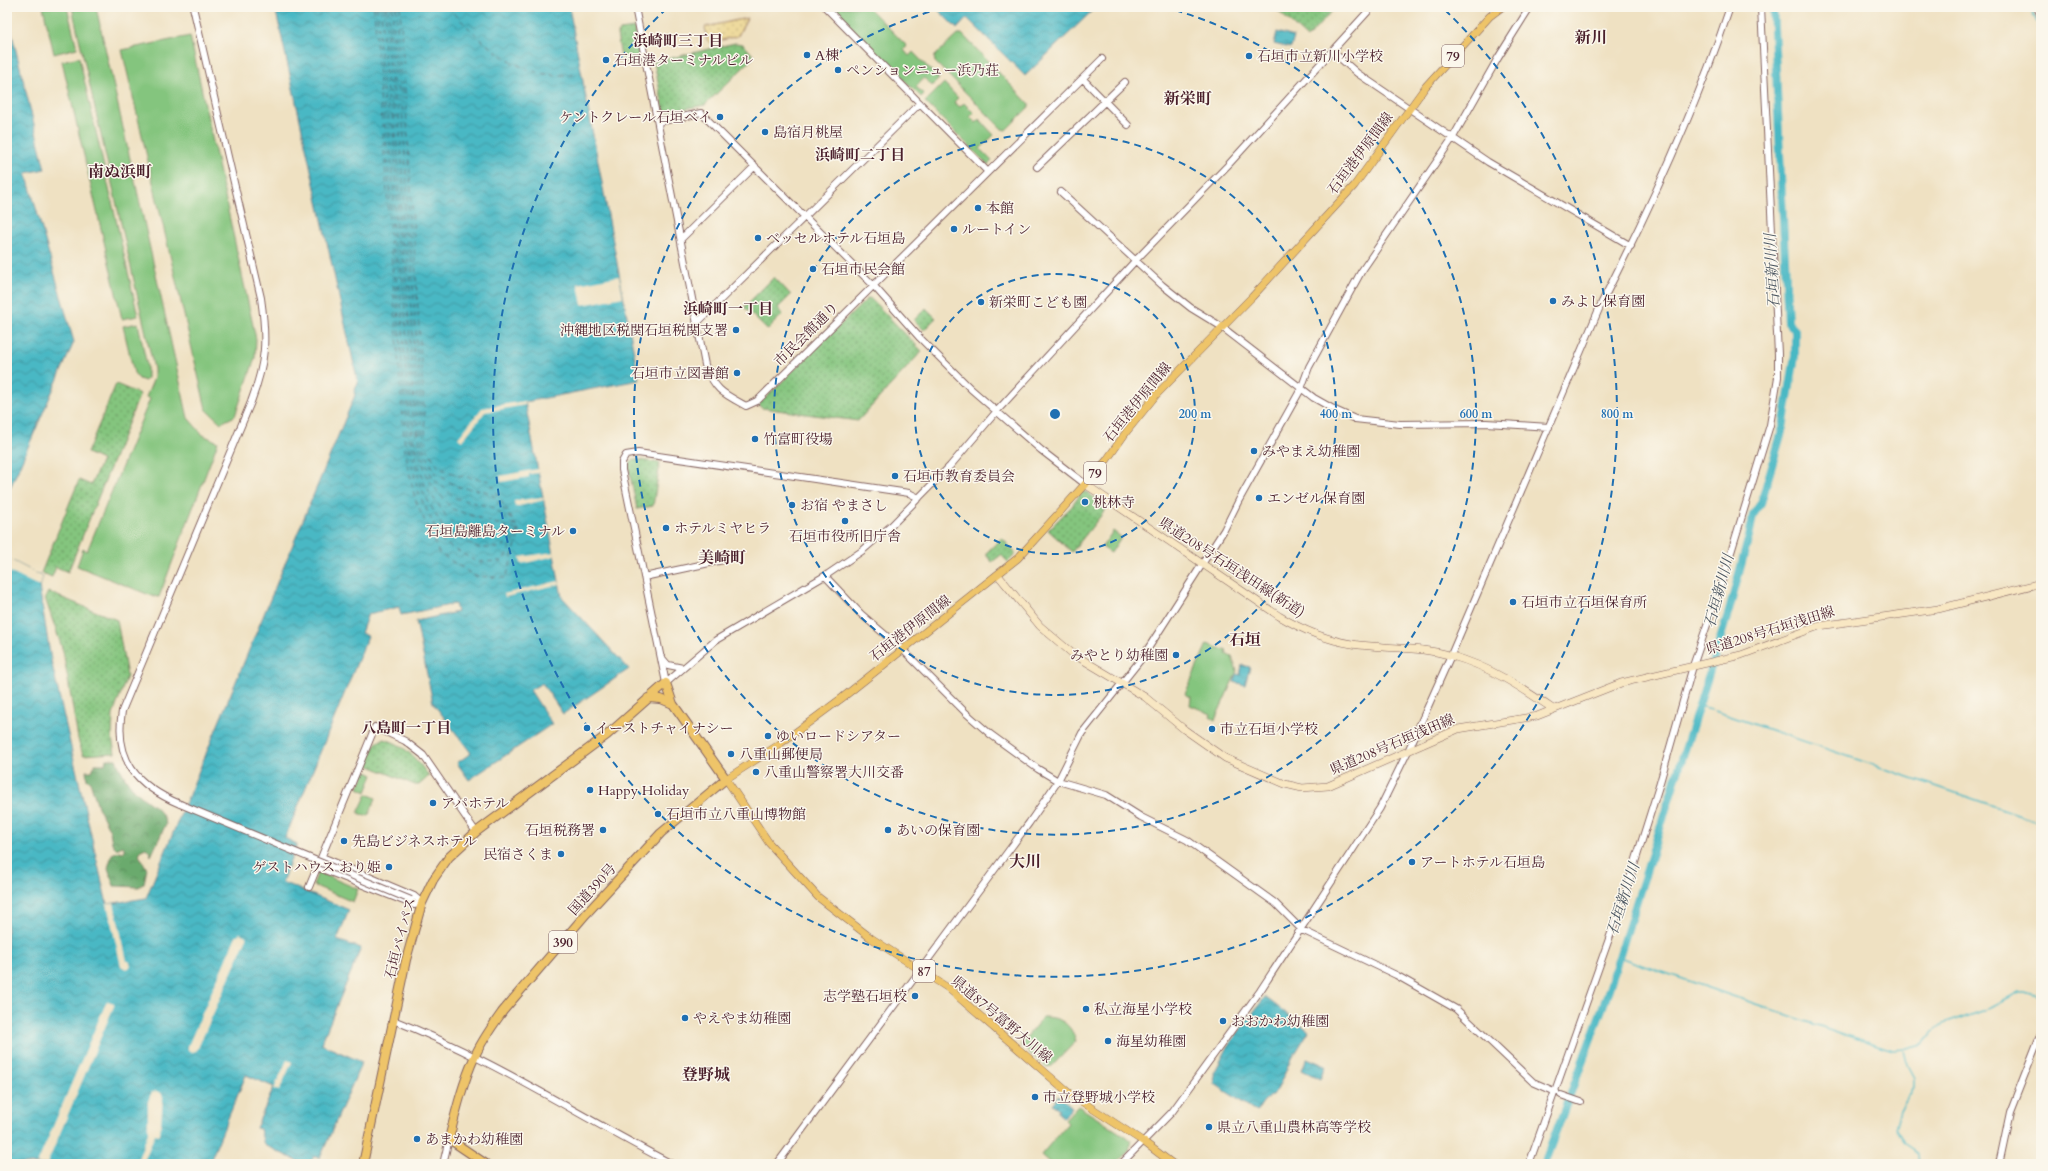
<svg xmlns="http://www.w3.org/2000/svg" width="2048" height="1171" font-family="Cardo,'Noto Serif JP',serif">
<defs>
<pattern id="forest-crowns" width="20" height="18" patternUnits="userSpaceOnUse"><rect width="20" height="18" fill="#6baa6d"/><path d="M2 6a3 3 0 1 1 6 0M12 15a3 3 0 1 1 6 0" fill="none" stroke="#5a8a5a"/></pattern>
<pattern id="sand-dots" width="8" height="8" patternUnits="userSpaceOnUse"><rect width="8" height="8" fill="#eeda9e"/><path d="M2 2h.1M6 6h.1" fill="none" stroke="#cebb88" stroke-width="1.8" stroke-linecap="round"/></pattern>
<pattern id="park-dots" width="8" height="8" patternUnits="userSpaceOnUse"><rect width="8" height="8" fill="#84c57e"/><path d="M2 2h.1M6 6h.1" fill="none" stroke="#6e9f67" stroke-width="1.8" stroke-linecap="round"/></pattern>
<pattern id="water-waves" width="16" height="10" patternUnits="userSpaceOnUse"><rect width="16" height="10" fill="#4ab8c4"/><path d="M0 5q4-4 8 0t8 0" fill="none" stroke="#40959f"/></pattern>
</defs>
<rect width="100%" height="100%" fill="#fbf7ec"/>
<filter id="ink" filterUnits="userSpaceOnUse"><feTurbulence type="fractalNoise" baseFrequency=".025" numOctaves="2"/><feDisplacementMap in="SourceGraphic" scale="8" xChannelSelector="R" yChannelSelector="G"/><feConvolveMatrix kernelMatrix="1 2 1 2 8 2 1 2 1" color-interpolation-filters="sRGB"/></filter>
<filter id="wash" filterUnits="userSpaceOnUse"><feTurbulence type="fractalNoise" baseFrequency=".012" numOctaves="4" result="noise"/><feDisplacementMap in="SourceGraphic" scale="16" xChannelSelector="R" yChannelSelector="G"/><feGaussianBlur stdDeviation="0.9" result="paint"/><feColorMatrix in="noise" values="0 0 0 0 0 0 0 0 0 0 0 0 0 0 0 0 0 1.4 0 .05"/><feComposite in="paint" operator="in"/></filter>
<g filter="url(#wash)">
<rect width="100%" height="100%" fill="#efe1c2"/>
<path fill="#84c57e" stroke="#677254" d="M43 7H67L77 48 54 54Z
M72 7H96L188 418 203 435 218 442 159 597 152 596 77 566 83 549 87 551 150 399 146 397 154 378V369Z
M831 7H868L907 46 904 50 909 56 913 52 939 79 932 86 924 78 916 87 924 94 921 97Z
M958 34H962L1029 104V107L1006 130 1002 129 935 62 934 57Z
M190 36 256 339 255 358 235 416 221 423 206 409 122 50Z
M79 57 138 316 122 319 62 61Z
M944 83 958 98 954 102 960 107 964 103 974 113 970 117 976 123 979 119 994 135 980 149 992 161 988 165 925 102Z
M138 323 147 366V378L145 381 139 379 134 373 123 326Z
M1113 531 1121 537 1111 553 1102 547Z
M1207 644 1227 651 1226 654 1232 657 1237 671 1215 720 1210 717 1211 714 1190 705 1191 697 1185 694Z
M365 771 373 775 366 792 358 788Z
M367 794 376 798 369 815 365 816 358 813Z
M318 872 358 889 353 902 313 885Z
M1043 1017C1061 1017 1071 1024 1076 1041L1052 1066 1046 1067 1020 1045Z
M1078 1106 1131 1140 1129 1151 1115 1164H1051L1041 1155 1068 1123 1065 1120Z"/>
<path fill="url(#forest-crowns)" stroke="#5a644c" d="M106 759H116C121 772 129 786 140 795 153 807 160 806 166 824L151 856 149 851 146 848 141 850 139 855 147 869 144 883 139 887 114 886 108 868 112 854 119 851 123 852 125 850 123 846 116 849 112 843 110 831 98 807 90 781 87 780 86 771H92L95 764H105Z"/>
<path fill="url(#sand-dots)" stroke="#9c7c64" d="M747 18 738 36 710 43 707 40 705 27Z"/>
<path fill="url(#park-dots)" stroke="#677254" d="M1274 7H1336L1307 38Z
M634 28 640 60 626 62 621 58 617 34 620 30Z
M735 43 743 44 753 55V58L705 105 667 112 664 111 654 62Z
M774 277 791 295 778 308 783 314 767 330 744 307Z
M870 298 922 351 858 421 762 408 758 405 867 299Z
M926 308 936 318 924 330 914 320Z
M116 384 140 394 68 572 56 567 52 577 41 573 79 480 91 485 102 460 87 453Z
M634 459 660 463 653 506 637 509 628 465Z
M1082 492H1087L1107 508 1072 552 1048 530 1072 506Z
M1002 538 1016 554 1008 562 1001 555 992 562 985 554Z
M48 592 117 620 127 676 113 715 112 738 115 753 83 755 78 739 63 651 45 598Z
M383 739C404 743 417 760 429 776L419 785H415L367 765 376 743Z"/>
<path fill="url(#water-waves)" stroke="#4a6c78" d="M275 7H569L639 380 525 402 562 597 629 669 563 714 542 683 530 690 552 724 469 780 457 763 471 753 433 703 416 621 457 612 455 604 401 615 399 607 368 614 361 633 368 636 285 838 297 844 282 882 349 910 337 940 361 948 321 1044 362 1062 320 1158 314 1156 310 1164H304L264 1145 260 1129 256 1128 274 1087 246 1075 209 1164H7V558L43 577 39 586 51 660 107 904 146 898 355 395 354 392 358 383Z
M935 7H1096L1025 76 967 18 957 29Z
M7 14 45 169 26 173 74 342 7 495Z
M1277 32 1294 37 1291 48 1274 44Z
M1242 665 1250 667 1245 685 1234 682 1236 674 1240 675Z
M1265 997 1309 1031 1291 1060 1277 1090 1263 1103 1257 1112 1215 1084 1214 1073 1230 1043Z
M1307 1058 1326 1066 1320 1079 1302 1070Z
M1059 1096 1072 1107 1064 1118 1057 1112 1059 1109 1052 1104Z"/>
<path fill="#efe1c2" d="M619 276 623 297 582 305 578 284Z
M525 401V405L485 412 462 441 458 438 482 408Z
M538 469 539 473 529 474V477L501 482 500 476Z
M543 497 544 500 515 507 514 501Z
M554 552 555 556 521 564 520 557Z
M7 558 43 577 39 586 7 571Z
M559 581 560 584 505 597 504 594Z
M114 903 127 961H129L131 965 129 968 126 969 121 966 107 904Z
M240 933 246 936V940L198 1048 196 1051 192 1052 188 1050V1046L236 936Z
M108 1001 114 1003V1006L47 1164H37L106 1003Z
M287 1060 292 1062 279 1091 274 1089Z
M156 1091 161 1093 163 1097 160 1135 155 1134 143 1164H136L148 1133V1102L150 1096 152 1092Z"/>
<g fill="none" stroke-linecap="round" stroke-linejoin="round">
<path stroke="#4ab8c4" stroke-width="1.5" d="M2030 7 2041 31
M1700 706 1711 709
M1715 711 2041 822
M1619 957 1843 1034 1893 1050 1903 1049 1922 1044 1933 1031 1943 1024 1991 1007 2019 992H2025L2041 997
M1903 1050 1906 1063 1914 1078V1087L1900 1111 1895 1129 1904 1143 1919 1153 1920 1164"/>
<path stroke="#4ab8c4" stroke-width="8" d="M1544 1164 1605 1001 1729 611 1750 532 1753 515 1761 503 1783 428 1795 356V330L1788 323 1773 7"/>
<path stroke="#4a5561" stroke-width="1" stroke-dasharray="5 4" stroke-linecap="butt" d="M374 7 405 450 415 499 439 553 475 576 506 578 520 531
M377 7 408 450 419 494 442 542 477 562 503 561 518 533
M381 7 411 449 422 490 445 531 478 548H501L519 532
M385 7 414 449 425 486 449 520 480 534 499 535 519 531
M388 7 417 448 429 481 452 509 519 531
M392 7 420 448 432 477 455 498 494 508 519 531
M396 7 423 448 435 473 458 487 485 491 492 494 518 529
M400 7 426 447 439 468 461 476 490 481 516 526
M448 7C486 46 523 85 582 73"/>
</g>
</g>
<g filter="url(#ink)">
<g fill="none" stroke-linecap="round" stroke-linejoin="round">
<g stroke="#846360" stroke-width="8">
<path id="tertiary" d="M635 7 705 365C716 391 722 393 746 406L757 401 1102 59
M825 7 988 172
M2037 7 2041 16
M1332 51 1357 73 1488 162 1631 246
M1083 79 1128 125
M658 122 701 113 873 285 920 338 971 389 1041 450 1085 484
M1037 167 1125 82
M1061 192 1162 285 1191 308 1222 327 1314 398 1337 411 1355 419 1400 424 1486 423 1549 427
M681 239 755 166
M696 324 920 103
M825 576 861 614 903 650 966 713 990 734 1038 769 1058 781 1106 795 1141 817 1187 840 1275 903 1302 930 1396 975 1456 1009 1533 1082 1556 1092
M644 577 728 559
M662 658 668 665 683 668
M666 683 716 640 828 574 862 551 892 525 950 466 996 412 1135 261 1229 164 1372 7
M666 683 622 470V462L626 455 638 453 909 493 919 498
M180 804C137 786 114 760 122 711L251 402C266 362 267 340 261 298L193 7
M322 857 414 896 422 903
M317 867 414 905 422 903
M309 887 375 727 405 741 423 755 476 832
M393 1020C491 1058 579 1116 672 1164
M1561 1095 1581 1102
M443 1164 449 1139
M777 1164 1029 823 1058 781 1082 733 1142 658 1224 530 1239 500 1301 389 1309 367 1361 272 1452 139 1498 58 1530 7
M1121 1164 1172 1112 1260 991 1380 808 1409 749 1451 655 1602 302C1651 206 1696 109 1730 7
M1529 1164 1626 891 1659 786 1693 666 1724 575 1770 425 1778 377V354L1761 7
M1999 1164 2010 1112 2041 1033"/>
</g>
<g stroke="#846360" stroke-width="8">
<path id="secondary" d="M1085 484 1279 616C1301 629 1326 640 1352 644 1385 649 1419 646 1452 656 1489 666 1522 688 1553 709
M998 575 1040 626 1073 654 1145 697 1185 730 1225 758 1285 784 1302 788 1328 786 1458 729 1537 716 1621 683 1741 655 1819 626 1938 609 2041 583"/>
</g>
<g stroke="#846360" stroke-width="8">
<path id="primary" d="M1173 1164 1144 1142 1070 1094 948 988 871 938 818 897 769 843 726 779 777 746 842 698 1018 558 1106 461 1127 431 1156 395 1252 297 1354 186 1426 86 1490 16 1502 7"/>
</g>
<g stroke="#846360" stroke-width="10">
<path id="trunk" d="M648 698 661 699 673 704
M363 1164 406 960 422 903 433 880 449 857 476 832 607 735 666 683 673 704 726 779 661 833 586 914 503 1011C493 1025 482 1040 475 1056 463 1082 456 1111 449 1139L486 1164"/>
</g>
<use href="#tertiary" stroke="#fff" stroke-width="6"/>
<use href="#secondary" stroke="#f8e7c3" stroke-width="7"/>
<use href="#primary" stroke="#eec469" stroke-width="7"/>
<use href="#trunk" stroke="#eec469" stroke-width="8"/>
<g stroke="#846360" stroke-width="8" stroke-linecap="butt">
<path id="tertiary-bridge" d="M180 804 411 900"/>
</g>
<use href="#tertiary-bridge" stroke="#fff" stroke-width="6"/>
</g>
</g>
<g fill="none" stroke="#1f6fb2" stroke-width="2" stroke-dasharray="7 5">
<circle cx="1055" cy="414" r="140"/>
<circle cx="1055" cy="414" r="281"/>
<path d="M1164 7A421 421 0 1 1 946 7"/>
<path d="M1445 10A562 562 0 1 1 665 10"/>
</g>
<g fill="#1f6fb2" stroke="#fbf7ec" stroke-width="1.5">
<circle cx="807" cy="55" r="4"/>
<circle cx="1249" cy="56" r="4"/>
<circle cx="606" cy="60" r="4"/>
<circle cx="838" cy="70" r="4"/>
<circle cx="720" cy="117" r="4"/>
<circle cx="765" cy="132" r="4"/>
<circle cx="978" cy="208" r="4"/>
<circle cx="954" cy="229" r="4"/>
<circle cx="758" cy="238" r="4"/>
<circle cx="813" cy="269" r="4"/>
<circle cx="1553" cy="301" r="4"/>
<circle cx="981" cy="302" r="4"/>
<circle cx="736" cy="330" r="4"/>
<circle cx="737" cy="373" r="4"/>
<circle cx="755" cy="439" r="4"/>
<circle cx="1254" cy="451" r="4"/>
<circle cx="895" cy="476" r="4"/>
<circle cx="1259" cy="498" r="4"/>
<circle cx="1085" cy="502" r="4"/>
<circle cx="792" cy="505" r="4"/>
<circle cx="845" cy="521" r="4"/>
<circle cx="666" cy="528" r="4"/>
<circle cx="573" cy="531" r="4"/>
<circle cx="1513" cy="602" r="4"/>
<circle cx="1176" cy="655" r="4"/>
<circle cx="587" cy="728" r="4"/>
<circle cx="1212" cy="729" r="4"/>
<circle cx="768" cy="736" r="4"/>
<circle cx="731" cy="754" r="4"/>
<circle cx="756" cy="772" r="4"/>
<circle cx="590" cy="790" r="4"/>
<circle cx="433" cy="803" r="4"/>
<circle cx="658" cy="814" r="4"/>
<circle cx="603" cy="830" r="4"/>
<circle cx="888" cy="830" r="4"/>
<circle cx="344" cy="841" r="4"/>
<circle cx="561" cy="854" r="4"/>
<circle cx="1412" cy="862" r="4"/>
<circle cx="389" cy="867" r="4"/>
<circle cx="915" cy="996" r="4"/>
<circle cx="1086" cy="1009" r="4"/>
<circle cx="685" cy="1018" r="4"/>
<circle cx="1223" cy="1021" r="4"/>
<circle cx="1108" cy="1041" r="4"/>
<circle cx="1035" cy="1097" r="4"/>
<circle cx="1209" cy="1127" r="4"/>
<circle cx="417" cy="1139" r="4"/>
</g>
<g text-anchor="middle" stroke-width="3" stroke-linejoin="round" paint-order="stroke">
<g fill="#fbf7ec" stroke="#7f6065" stroke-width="1">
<rect x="1442" y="45" width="22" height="22" rx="3"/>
<rect x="1084" y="462" width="22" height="22" rx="3"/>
<rect x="549" y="931" width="28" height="22" rx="3"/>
<rect x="913" y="960" width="22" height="22" rx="3"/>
</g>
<g font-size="13" font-weight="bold" fill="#4a1f2b">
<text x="1453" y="61">79</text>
<text x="1095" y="478">79</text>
<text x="563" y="947">390</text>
<text x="924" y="976">87</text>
</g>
<g font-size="14" fill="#4a1f2b" stroke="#fbf7ec" text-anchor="start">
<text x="815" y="60">A棟</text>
<text x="1257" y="61">石垣市立新川小学校</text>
<text x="614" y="65">石垣港ターミナルビル</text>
<text x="846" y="75">ペンションニュー浜乃荘</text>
<text x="712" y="122" text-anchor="end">ケントクレール石垣ベイ</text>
<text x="773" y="137">島宿月桃屋</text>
<text x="986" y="213">本館</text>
<text x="962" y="234">ルートイン</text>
<text x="766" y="243">ベッセルホテル石垣島</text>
<text x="821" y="274">石垣市民会館</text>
<text x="1561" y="306">みよし保育園</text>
<text x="989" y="307">新栄町こども園</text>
<text x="728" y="335" text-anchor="end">沖縄地区税関石垣税関支署</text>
<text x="729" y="378" text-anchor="end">石垣市立図書館</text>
<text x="763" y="444">竹富町役場</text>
<text x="1262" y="456">みやまえ幼稚園</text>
<text x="903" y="481">石垣市教育委員会</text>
<text x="1267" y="503">エンゼル保育園</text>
<text x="1093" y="507">桃林寺</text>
<text x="800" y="510">お宿 やまさし</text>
<text x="674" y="533">ホテルミヤヒラ</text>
<text x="565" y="536" text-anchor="end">石垣島離島ターミナル</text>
<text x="845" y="541" text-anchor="middle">石垣市役所旧庁舎</text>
<text x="1521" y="607">石垣市立石垣保育所</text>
<text x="1168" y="660" text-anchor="end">みやとり幼稚園</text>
<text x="595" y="733">イーストチャイナシー</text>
<text x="1220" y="734">市立石垣小学校</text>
<text x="776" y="741">ゆいロードシアター</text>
<text x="739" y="759">八重山郵便局</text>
<text x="764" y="777">八重山警察署大川交番</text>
<text x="598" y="795">Happy Holiday</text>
<text x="441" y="808">アパホテル</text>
<text x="666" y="819">石垣市立八重山博物館</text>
<text x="595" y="835" text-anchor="end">石垣税務署</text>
<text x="896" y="835">あいの保育園</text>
<text x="352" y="846">先島ビジネスホテル</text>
<text x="553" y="859" text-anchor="end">民宿さくま</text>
<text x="1420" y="867">アートホテル石垣島</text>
<text x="381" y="872" text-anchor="end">ゲストハウス おり姫</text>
<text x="907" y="1001" text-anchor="end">志学塾石垣校</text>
<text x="1094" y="1014">私立海星小学校</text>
<text x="693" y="1023">やえやま幼稚園</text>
<text x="1231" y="1026">おおかわ幼稚園</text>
<text x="1116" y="1046">海星幼稚園</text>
<text x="1043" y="1102">市立登野城小学校</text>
<text x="1217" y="1132">県立八重山農林高等学校</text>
<text x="425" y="1144">あまかわ幼稚園</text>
</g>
<g font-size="14" fill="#4a1f2b" stroke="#fbf7ec">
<text transform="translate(1360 153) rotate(-53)" y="5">石垣港伊原間線</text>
<text transform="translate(806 334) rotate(-45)" y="5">市民会館通り</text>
<text transform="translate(1137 402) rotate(-51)" y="5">石垣港伊原間線</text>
<text transform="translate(1232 567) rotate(33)" y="5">県道208号石垣浅田線(新道)</text>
<text transform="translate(910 628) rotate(-38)" y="5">石垣港伊原間線</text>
<text transform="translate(1770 630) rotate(-17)" y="5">県道208号石垣浅田線</text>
<text transform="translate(1392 744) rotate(-23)" y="5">県道208号石垣浅田線</text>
<text transform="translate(592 889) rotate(-48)" y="5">国道390号</text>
<text transform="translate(400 938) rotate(-75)" y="5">石垣バイパス</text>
<text transform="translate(1002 1019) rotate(40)" y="5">県道87号富野大川線</text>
</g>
<g font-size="15" font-weight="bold" fill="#4a1f2b" stroke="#fbf7ec">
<text x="678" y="46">浜崎町三丁目</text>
<text x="860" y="160">浜崎町二丁目</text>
<text x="728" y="314">浜崎町一丁目</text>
<text x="406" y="733">八島町一丁目</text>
</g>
<g font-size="15" font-style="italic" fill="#4a5561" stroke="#fbf7ec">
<text transform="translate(1772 271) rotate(-93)" y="5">石垣新川川</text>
<text transform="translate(1719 591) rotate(-75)" y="5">石垣新川川</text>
<text transform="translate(1623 899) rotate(-72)" y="5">石垣新川川</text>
</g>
<g font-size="16" font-weight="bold" fill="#4a1f2b" stroke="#fbf7ec">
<text x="1591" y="43">新川</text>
<text x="1188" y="104">新栄町</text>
<text x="120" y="177">南ぬ浜町</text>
<text x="722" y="563">美崎町</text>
<text x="1245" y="645">石垣</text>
<text x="1025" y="867">大川</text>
<text x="706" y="1080">登野城</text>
</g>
</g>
<circle cx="1055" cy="414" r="6" fill="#1f6fb2" stroke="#fbf7ec" stroke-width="2"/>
<g font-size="12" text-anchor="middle" font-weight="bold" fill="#1f6fb2" stroke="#fbf7ec" stroke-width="3" stroke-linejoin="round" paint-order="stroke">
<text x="1195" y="418">200 m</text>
<text x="1336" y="418">400 m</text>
<text x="1476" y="418">600 m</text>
<text x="1617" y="418">800 m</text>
</g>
<rect width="2048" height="1171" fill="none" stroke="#fbf7ec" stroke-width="24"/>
</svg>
